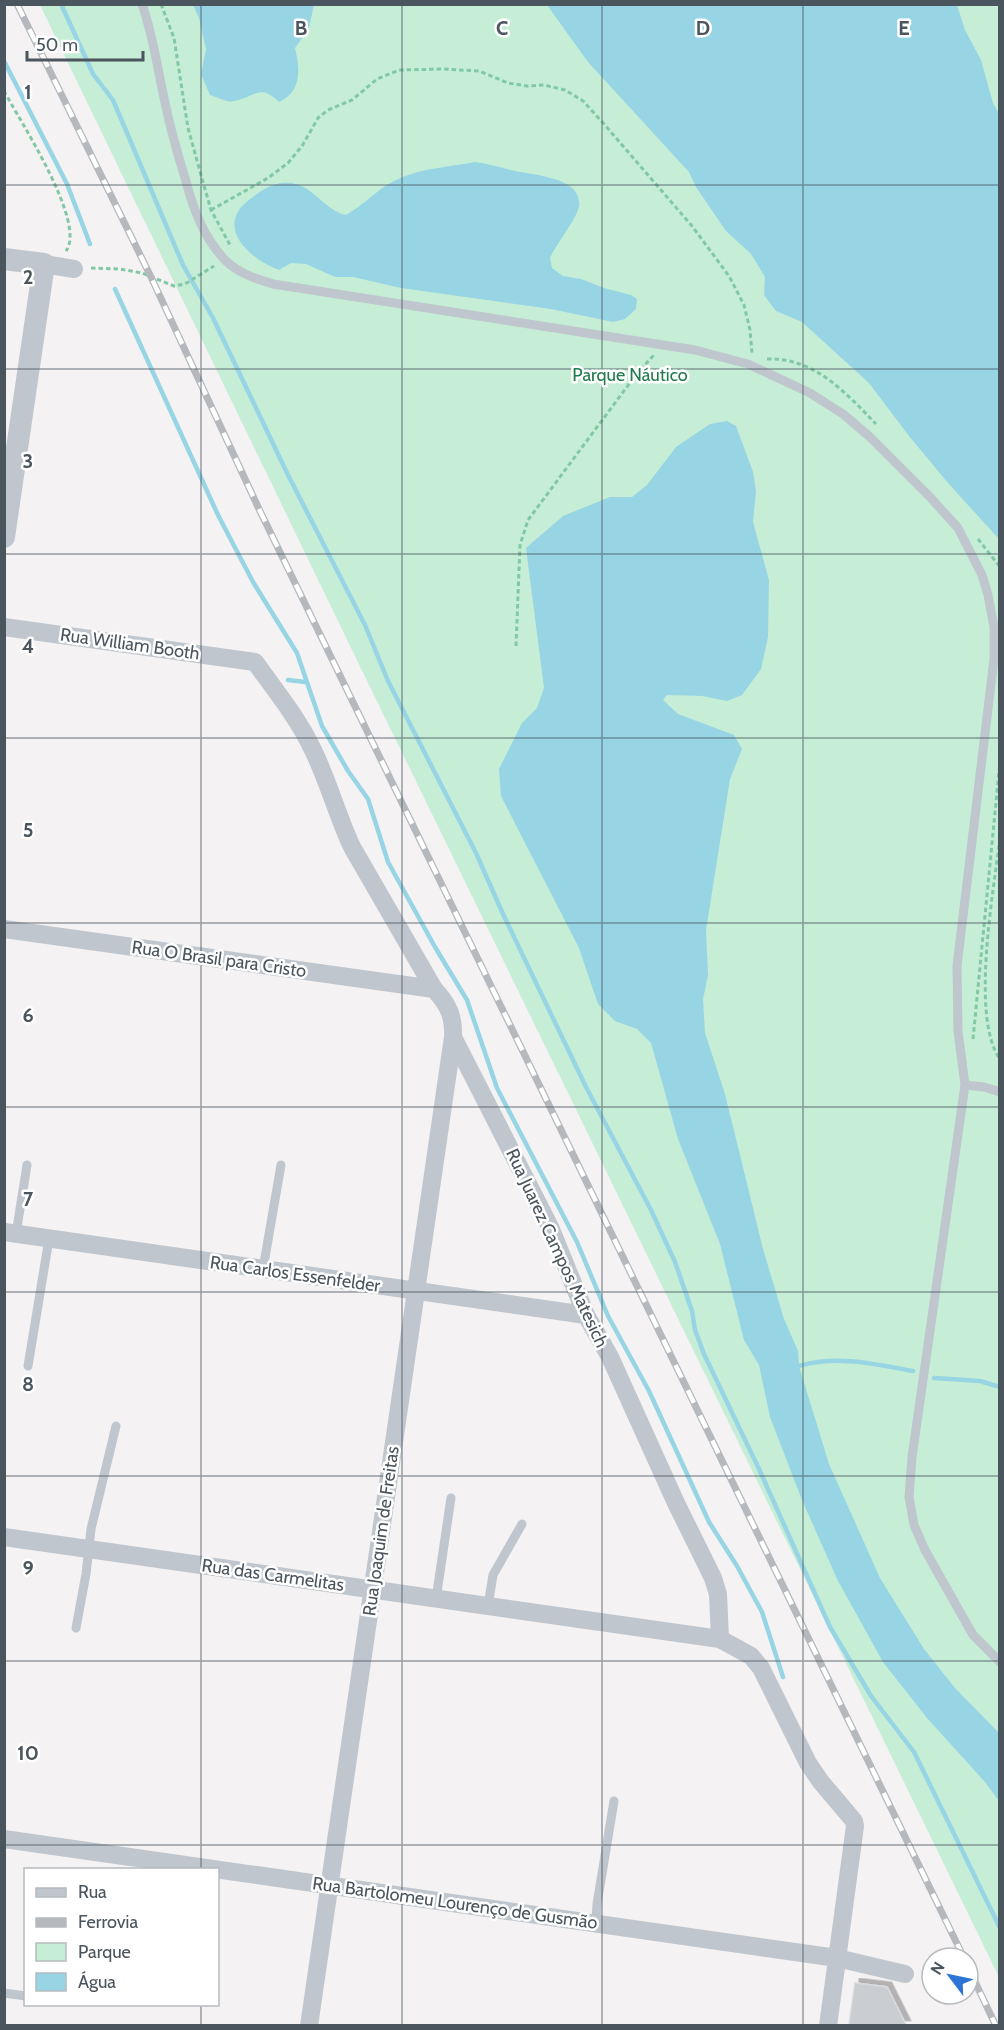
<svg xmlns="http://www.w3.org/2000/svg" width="1004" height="2030" font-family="Cabin,sans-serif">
<defs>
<filter id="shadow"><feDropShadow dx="4.5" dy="-4.5" stdDeviation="0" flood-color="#0004"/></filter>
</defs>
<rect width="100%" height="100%" fill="#f4f2f2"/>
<path fill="#c6edd5" d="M40 5H999V1977L353 652Z"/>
<path fill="#97d5e5" d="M193 5H314L309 28 295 48C300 68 302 92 279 102 260 83 255 97 234 101 227 103 217 97 210 95L201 74 206 49 199 18Z
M547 5H957L965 30 981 60 993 103 999 114V539L948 483 909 436 869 383 802 322 776 311 764 295 765 277 751 254 726 231 696 187 689 172 588 62Z
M475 162C488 164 499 167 511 170 529 175 583 176 579 206 577 219 556 244 550 258L552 268 563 276 581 279 604 288 631 295 637 299 636 309 625 319 613 322 551 309 401 288 353 277H335L306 264 291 263 279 270C247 258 212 224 253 197 261 191 271 184 282 183 311 179 322 210 346 215 364 205 377 189 396 180 421 168 449 167 475 162Z
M727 421 736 426 753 472 756 491 753 522 769 580 768 637 761 669 742 695 727 701 702 696 667 695 663 700 678 714 734 735 742 749 730 779 706 930 708 975 703 999 705 1033 725 1094 763 1249 784 1319 798 1351 799 1366 829 1464 880 1578 924 1649 955 1688 999 1733V1801L985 1782 927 1718 883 1662 838 1581 802 1500 770 1417 759 1365 744 1340 720 1244 678 1139 651 1043 637 1029 615 1021 598 1004 579 948 501 796 499 769 522 723 537 708 544 688 526 548 563 516 610 497H632L647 485 676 447 710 424Z"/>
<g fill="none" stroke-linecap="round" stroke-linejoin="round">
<path stroke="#97d5e5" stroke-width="4.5" d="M61 4 93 74 113 100 183 265 213 318 288 475 365 625 388 681 476 853 503 914 586 1087 651 1210 675 1262 692 1311 695 1330 704 1354 759 1469 830 1627 871 1696 914 1752 1000 1928
M4 61 67 184 90 244
M115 289 218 515 253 582 297 653 322 726 348 771 368 799 388 862 435 947 467 1000 497 1088 577 1242 608 1316 649 1391 709 1522 737 1566 762 1612 783 1677
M288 680 305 682
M799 1366C838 1355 874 1364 913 1371
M934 1378 980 1381 1000 1387"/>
</g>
<path fill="#cacdd1" stroke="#d7d9dd" stroke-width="1.5" filter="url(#shadow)" d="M855 1983 887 1987 906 2025H849Z"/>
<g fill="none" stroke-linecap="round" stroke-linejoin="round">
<path stroke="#81c8a5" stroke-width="3" stroke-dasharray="4.5 3" stroke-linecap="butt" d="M161 4 174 38 188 128 201 175 211 210 230 245
M4 91C20 121 87 223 66 251
M211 210 268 178 288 163 302 146 318 118 328 110 352 100 377 79 399 70 443 69 479 71 508 83 527 86 544 85 565 90 583 101 604 124 692 226 729 276 744 305 750 330 752 354
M91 268 120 269 142 273 174 286 185 284 214 266
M767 359C814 357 846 393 876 424
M978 539 1000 567
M516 646 520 545 528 520 638 372 654 355
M1000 838C994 889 970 1018 1000 1059
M973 1039 1000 761"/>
<path stroke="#bfc6cd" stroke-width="9" d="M142 4C154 38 158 73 166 107 171 131 178 155 185 178 193 208 203 237 225 260 238 273 256 279 273 284L695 350 748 364 810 393 843 414 870 437 929 496 958 528 982 575 988 595 994 627V659L957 966 958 1031 965 1085 912 1457 909 1497 914 1525 925 1550 973 1635 1000 1662
M965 1085 984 1087 1000 1092
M16 1234 27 1165
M263 1269 281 1165
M28 1366 49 1239
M436 1599 451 1498
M488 1606 493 1575 522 1524
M76 1628 86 1574 91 1529 116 1426
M596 1923 597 1904 614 1801
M4 1993 26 1996"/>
<path stroke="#bfc6cd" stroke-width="18" d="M44 264 74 269
M4 627 255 662C275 690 297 717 312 748 328 780 337 815 352 847L434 989C448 1004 454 1016 453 1037L550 1227 586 1315 610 1357 676 1503 713 1578 718 1594 720 1639 751 1656 761 1668 808 1763 821 1782 854 1821 855 1826 828 2026
M4 929 434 989
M4 1232 586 1315
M4 1537 720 1639
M4 1839 837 1958 905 1974
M309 2026 453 1037"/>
<path stroke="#bfc6cd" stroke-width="22" d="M4 259 44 264 4 537"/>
<g stroke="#b5b8bc" stroke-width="7">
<path id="rail" d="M17 4 151 277 259 509 964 1958
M968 1967 996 2026"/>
</g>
<use href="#rail" stroke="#fff" stroke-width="4.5" stroke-dasharray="14" stroke-linecap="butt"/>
</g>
<path fill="none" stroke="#4b555e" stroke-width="1.5" stroke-opacity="0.55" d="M201 4V1870M402 4V2026M602 4V2026M803 4V2026M4 185H1000M4 369H1000M4 554H1000M4 738H1000M4 923H1000M4 1107H1000M4 1292H1000M4 1476H1000M4 1661H1000M4 1845H1000M201 2004V2026"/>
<g text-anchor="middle" stroke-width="5" stroke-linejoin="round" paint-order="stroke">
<g font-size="18" fill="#217b4e" stroke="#fff">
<text x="630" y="381">Parque Náutico</text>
</g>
<g font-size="18" fill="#4b555e" stroke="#fff">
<text transform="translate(130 644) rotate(8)" y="6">Rua William Booth</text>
<text transform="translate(219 959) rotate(8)" y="6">Rua O Brasil para Cristo</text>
<text transform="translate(557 1248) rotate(65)" y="6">Rua Juarez Campos Matesich</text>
<text transform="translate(295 1274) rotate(8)" y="6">Rua Carlos Essenfelder</text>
<text transform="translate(381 1531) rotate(-82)" y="6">Rua Joaquim de Freitas</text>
<text transform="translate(273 1575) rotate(8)" y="6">Rua das Carmelitas</text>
<text transform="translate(455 1903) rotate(8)" y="6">Rua Bartolomeu Lourenço de Gusmão</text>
</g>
</g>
<g font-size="20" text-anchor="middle" font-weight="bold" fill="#4b555e" stroke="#fff" stroke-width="5" stroke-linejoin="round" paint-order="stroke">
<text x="301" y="35">B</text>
<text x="502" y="35">C</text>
<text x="703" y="35">D</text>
<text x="904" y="35">E</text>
<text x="28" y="99">1</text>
<text x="28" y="284">2</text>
<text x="28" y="468">3</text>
<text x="28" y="653">4</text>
<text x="28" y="837">5</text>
<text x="28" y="1022">6</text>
<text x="28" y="1206">7</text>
<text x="28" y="1391">8</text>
<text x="28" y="1575">9</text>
<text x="28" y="1760">10</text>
</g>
<rect width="1004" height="2030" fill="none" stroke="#4b555e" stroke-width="12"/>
<rect x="24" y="1868" width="195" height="138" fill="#ffffff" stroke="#b7bbbf" stroke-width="1.5"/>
<rect x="36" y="1888" width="30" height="9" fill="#bfc6cd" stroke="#b7bbbf" stroke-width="1.5"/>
<text x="78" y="1898" font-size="18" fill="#4b555e">Rua</text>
<rect x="36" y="1918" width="30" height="9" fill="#b5b8bc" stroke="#b7bbbf" stroke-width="1.5"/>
<text x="78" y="1928" font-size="18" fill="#4b555e">Ferrovia</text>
<rect x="36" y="1943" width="30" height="18" fill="#c6edd5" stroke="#b7bbbf" stroke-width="1.5"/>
<text x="78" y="1958" font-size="18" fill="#4b555e">Parque</text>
<rect x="36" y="1973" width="30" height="18" fill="#97d5e5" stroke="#b7bbbf" stroke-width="1.5"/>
<text x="78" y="1988" font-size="18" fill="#4b555e">Água</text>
<g transform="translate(950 1976) rotate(302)"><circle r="28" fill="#ffffff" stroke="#b7bbbf" stroke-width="1.5"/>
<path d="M0-4.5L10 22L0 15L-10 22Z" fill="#2c75d5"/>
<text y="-9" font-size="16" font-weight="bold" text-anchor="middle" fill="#4b555e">N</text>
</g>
<path d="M27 51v9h116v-9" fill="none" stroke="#4b555e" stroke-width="3"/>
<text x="36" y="51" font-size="18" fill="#4b555e" stroke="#ffffff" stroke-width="4.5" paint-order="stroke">50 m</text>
</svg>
